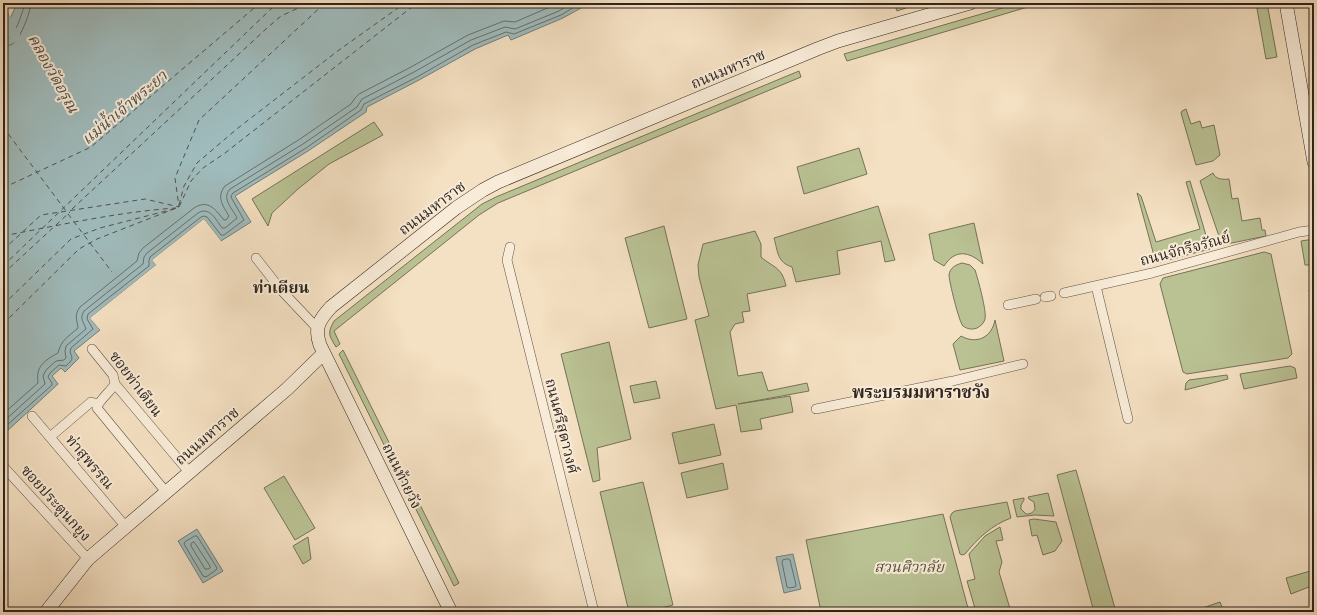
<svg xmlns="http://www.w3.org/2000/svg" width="1317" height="615" font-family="'Libre Bodoni','Noto Serif Thai',serif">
<rect width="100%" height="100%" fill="#f4e0c2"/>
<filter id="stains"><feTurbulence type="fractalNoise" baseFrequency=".005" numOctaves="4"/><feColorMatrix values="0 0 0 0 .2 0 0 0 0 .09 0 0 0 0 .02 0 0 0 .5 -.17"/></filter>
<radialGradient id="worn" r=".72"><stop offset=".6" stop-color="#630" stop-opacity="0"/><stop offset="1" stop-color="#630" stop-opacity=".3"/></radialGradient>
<path fill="#bac294" stroke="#747359" d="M894 3H921L897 11Z
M1019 3H1041L847 61 844 54Z
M1256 3H1259V4L1267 3 1277 57 1266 59Z
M799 71 801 77 498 203 479 215 334 331 340 344 336 347C329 335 327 334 334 321L482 204 496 197Z
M1186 109 1191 124 1200 121 1202 128 1214 125 1220 155 1213 161 1196 165 1181 113 1182 111Z
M374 122 383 135 329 164 298 189 272 213 268 226 252 199Z
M859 148 867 174 804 194 797 167Z
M1213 173C1215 179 1223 180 1229 179L1232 199 1238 198 1242 221 1260 218 1262 230H1265L1266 236 1222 245 1200 181Z
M1190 181 1210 249 1156 263 1137 193 1141 196 1156 242 1200 229 1186 182Z
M878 206 895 260 885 262 881 241 837 251 840 274 796 282 792 267C777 262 778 252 774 238Z
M974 223 983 264C969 251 955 249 944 266L934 260 929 234Z
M664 226 687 319 649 328 625 238Z
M755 231 761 244V257C774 268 782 267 786 286L747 294 750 311 742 312 744 322 735 324 730 332 738 376 762 372 768 391 807 383 809 391 738 404 790 396 793 412 760 419 762 429 741 432 736 405 716 409 695 320 709 316 699 277 698 265 703 244Z
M1314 239V266L1313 265H1305L1301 241Z
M1264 252 1271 254 1292 354 1288 358 1187 374 1183 372 1160 284 1163 278Z
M962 263 970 265 975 270C978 279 987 312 985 319 984 323 981 326 977 328 972 330 967 329 963 326 959 322 949 281 949 275 950 268 955 265 962 263Z
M1314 288V315L1309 290Z
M995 320 1004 361 960 370 953 344 961 336C977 345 992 337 995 320Z
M609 342 631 439 597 448 600 480 593 482 561 354Z
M343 350 459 583 454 586 339 354Z
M1290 366 1295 368 1297 378 1244 389 1240 374Z
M1227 375 1228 379 1185 390 1186 383 1189 380Z
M656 381 660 398 634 403 630 386Z
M714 424 721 455 679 464 672 433Z
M723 463 728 489 687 498 681 473Z
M1076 470 1116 612H1094L1057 475Z
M284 476 315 528 295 540 264 488Z
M643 482 673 605 646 612H629L600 492Z
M1048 493 1054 516 1035 515 1017 517 1013 500 1024 498V500L1021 505V509L1026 514C1030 514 1033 513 1035 509L1034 502 1029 499 1028 497Z
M1007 502 1011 518C992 525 978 538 965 554L962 555 960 554 950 517 952 513 955 511Z
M943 514 969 612H821L806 540Z
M1034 519 1056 522 1062 541 1055 551 1043 555 1037 535 1032 536 1029 520Z
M1000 527 1003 540 996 541 1002 562 999 572 1011 612H976L967 581 975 579 969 554 985 536Z
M308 537 311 559 303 564 293 546Z
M1314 570V585L1291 594 1286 578Z
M1220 602 1224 612H1191Z"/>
<path fill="#9fbbbc" stroke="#727f7d" d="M17 3H590L563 18 511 40 508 35 475 49 419 80 367 107 366 112 308 151 235 196 251 222 221 241 204 219 152 260 156 265 90 318 100 330 74 351 79 358 65 372 61 368 52 376 58 384 6 432 3 429V35Z
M197 529 223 571 203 583 178 541Z
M793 554 801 589 784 593 776 557Z"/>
<path fill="#f4e0c2" d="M204 219 221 241 220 243 204 222 155 261 158 264 157 267 93 318 102 329 101 331 90 318 156 265 152 260Z"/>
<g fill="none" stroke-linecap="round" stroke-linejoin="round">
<path stroke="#67706d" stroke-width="1" d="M3 40C15 39 20 18 24 7L25 3
M3 46C8 46 12 45 15 42 21 36 31 11 31 3
M3 414 38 383C38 380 37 377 38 373 39 364 50 357 58 353 61 340 68 337 78 328 77 320 74 315 80 307L137 261 139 253 143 248 194 208C208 199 215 209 224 220H226L229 216C223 206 216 197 225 186L300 139 351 104 355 98 359 94 411 67 468 35 504 21 515 22 559 3
M3 422 45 384 43 376 46 370 56 361 64 360 66 358 65 351 66 346 86 329C84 322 79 319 84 311L143 264 144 257 147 253 198 213C210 206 216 220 222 228H225L237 218C233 209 221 199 230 189L303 144 357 107 362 99 414 72 471 40 505 27 515 29 559 11 571 3
M3 427 6 426 52 385V383L48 377 50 373 59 365 66 366C73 359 73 360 70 352L71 348 93 329 87 319 88 314 149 266V260L150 257 201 217 204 216 207 217 221 235H224L244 220 232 199 231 196 233 193 306 148 361 110 364 104 417 77 473 45 506 32 514 34 561 15 581 3
M195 536H197L217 568 216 570 206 577 203 576 184 544 185 542Z
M194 542 210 566V568L208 569H205L191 546V544Z
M788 559 790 560 796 585 795 587 789 588 787 587 782 562 783 560Z"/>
<path stroke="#9fbbbc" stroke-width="11" d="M3 15 15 37"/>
<path stroke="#51514d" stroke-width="1" stroke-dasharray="5 4" stroke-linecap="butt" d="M3 127 66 211
M3 188 91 147 260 3
M179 205 184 186 197 163 238 128 339 50 405 3
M72 209 267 28 281 16 309 3
M68 214 112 272
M3 236C60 225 118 212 176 208
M3 250 41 215 145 199 179 207 175 178 199 120 325 3
M3 266 273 7 280 3
M3 274 70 212
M3 305 71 239 100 228 174 209
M3 324 79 249 97 239 179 207 191 181 203 168 225 153 417 3"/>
<g stroke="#605347" stroke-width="10">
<path id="street" d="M510 247 507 260 594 612
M256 258 281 290 317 328
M1096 286 1128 419
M1064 293 1152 273 1299 232 1314 230
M1045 297 1051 296
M1008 305 1036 299
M92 349 113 375 115 384 189 472
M115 384C111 391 98 401 97 408L166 492
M816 409 953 381 1023 364
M32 416 126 527
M50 437 91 402 98 404
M3 466 88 559"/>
</g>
<g stroke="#2f241e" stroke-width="14">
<path id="secondary" d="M1286 3 1314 162
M46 612 88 559 287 389 324 353
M451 612 320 345C314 328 319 320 331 307L456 208 483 190 498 182 817 49 838 41 970 3"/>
</g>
<use href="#street" stroke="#f8ebd7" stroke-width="9"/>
<use href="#secondary" stroke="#f8ebd7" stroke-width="13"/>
</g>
<g text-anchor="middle" stroke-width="4" stroke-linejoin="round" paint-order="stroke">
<g font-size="15" fill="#2f241e" stroke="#f8ebd7">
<text transform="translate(728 69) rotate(-23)" y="5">ถนนมหาราช</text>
<text transform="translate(432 208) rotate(-37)" y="5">ถนนมหาราช</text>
<text transform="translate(1185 249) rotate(-15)" y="5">ถนนจักรีจรัณย์</text>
<text transform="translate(136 384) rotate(53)" y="5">ซอยท่าเตียน</text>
<text transform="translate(562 426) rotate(76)" y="5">ถนนศรีสุดาวงศ์</text>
<text transform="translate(207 436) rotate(-41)" y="5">ถนนมหาราช</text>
<text transform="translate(90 462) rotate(50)" y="5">ท่าสุพรรณ</text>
<text transform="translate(402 476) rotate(64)" y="5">ถนนท้ายวัง</text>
<text transform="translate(56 503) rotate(48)" y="5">ซอยประตูนกยูง</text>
</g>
<g font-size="15" font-style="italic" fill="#595341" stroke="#f8ebd7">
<text x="909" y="572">สวนศิวาลัย</text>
</g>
<g font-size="16" font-style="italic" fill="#51514d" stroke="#f8ebd7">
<text transform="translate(54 73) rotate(61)" y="6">คลองวัดอรุณ</text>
<text transform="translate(124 107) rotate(-40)" y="6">แม่น้ำเจ้าพระยา</text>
</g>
<g font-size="16" font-weight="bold" fill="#2f241e" stroke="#f8ebd7">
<text x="281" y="293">ท่าเตียน</text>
</g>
<g font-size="17" font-weight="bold" fill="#2f241e" stroke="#f8ebd7">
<text x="921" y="398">พระบรมมหาราชวัง</text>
</g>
</g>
<rect width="1317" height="615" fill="none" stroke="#f4e0c2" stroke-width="16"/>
<rect x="4" y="4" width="1309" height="607" fill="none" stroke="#2f241e" stroke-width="2"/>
<rect x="8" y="8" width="1301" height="599" fill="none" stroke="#2f241e"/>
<rect width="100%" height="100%" filter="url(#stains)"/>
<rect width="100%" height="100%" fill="url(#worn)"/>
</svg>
